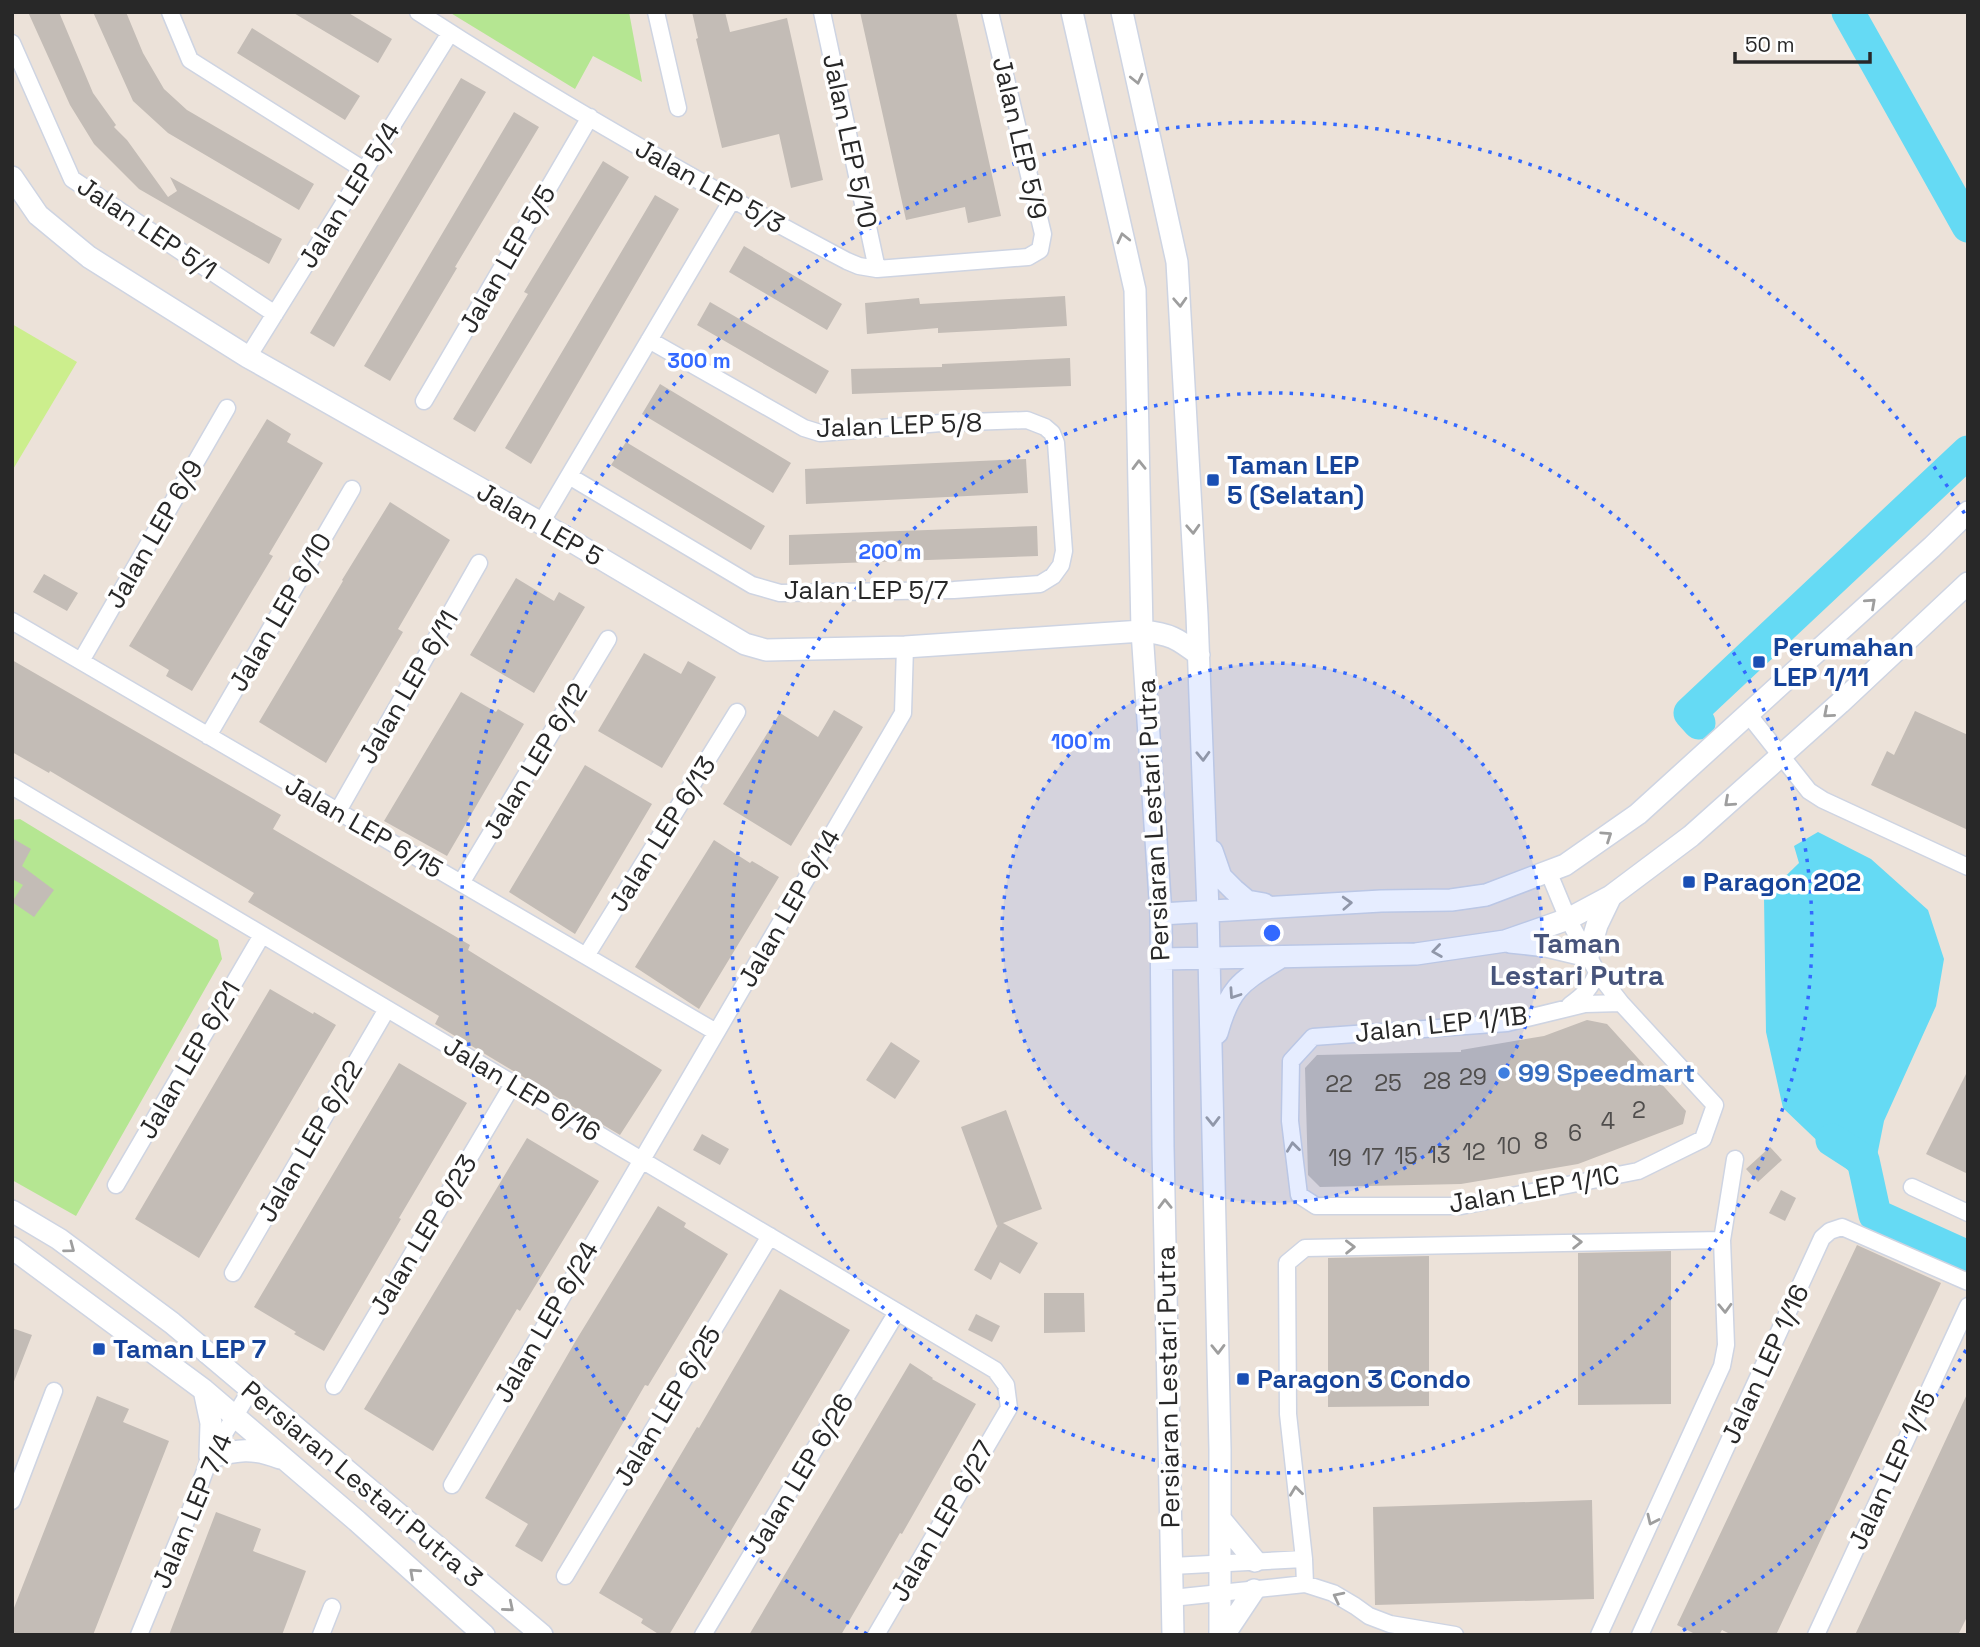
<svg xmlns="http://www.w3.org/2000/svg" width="1980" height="1647" font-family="'Space Grotesk',sans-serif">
<rect width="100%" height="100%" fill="#ece2d9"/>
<path fill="#b5e692" d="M449 12H629L642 82 593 56 575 89Z
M20 819 218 940 222 959 76 1216 12 1180V820Z"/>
<path fill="#ccee8d" d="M12 324 77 362 12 471Z"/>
<path fill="#65daf4" d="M1818 832 1871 859 1928 910 1944 959 1936 1006 1884 1121 1875 1166 1851 1173 1783 1108 1766 1032 1764 897 1799 863 1794 846Z"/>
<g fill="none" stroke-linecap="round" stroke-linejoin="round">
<path stroke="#65daf4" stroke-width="33" d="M1848 12 1968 226
M1699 723 1690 713 1968 452
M1832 1140 1863 1160 1875 1215 1968 1257"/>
</g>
<path fill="#c3bcb6" d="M28 12H59L93 93 116 125 114 127 127 140 168 197 177 191 170 177 282 239 269 264 139 189 94 144 70 105Z
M93 12H126L143 53 164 89 187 110 314 184 299 210 168 133 133 101Z
M292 12H347L392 39 378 63Z
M692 12H725L730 32 787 18 823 180 791 188 779 134 722 148 696 39 698 38Z
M860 12H956L1001 216 968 223 965 207 906 220Z
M252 28 360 96 345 120 237 53Z
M461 78 486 92 334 347 310 333Z
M514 112 539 127 455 267 457 268 390 381 364 366Z
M603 161 629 177 475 432 453 419 528 294 524 292Z
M655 195 679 209 531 464 505 448Z
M744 246 842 304 827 330 729 272Z
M1065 296 1067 326 938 333V328L867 334 865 303 919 298 920 304Z
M710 302 829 371 816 394 697 325Z
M1070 358 1071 386 852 394 851 369 942 367V364Z
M660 384 791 463 773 493 642 414Z
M267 419 291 434 287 442 323 463 269 554 273 556 192 691 166 676 169 670 129 646Z
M626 442 765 526 751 550 611 465Z
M1026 459 1028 493 806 504 805 469Z
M390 502 450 540 398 629 403 632 326 763 259 722 343 581 342 580Z
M1037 526 1038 556 789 565V535Z
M44 574 78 593 67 611 33 592Z
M516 578 554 601 559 592 585 607 534 693 470 655Z
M644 653 681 674 688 661 716 677 662 768 598 731Z
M12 660 281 815 273 829 470 945 468 950 662 1070 620 1135 435 1024 439 1016 248 902 254 893 50 771 49 773 12 752Z
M461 692 496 712 498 709 524 724 447 856 384 821Z
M834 710 863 727 791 846 723 804 780 713 818 737Z
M1915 711 1968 735V830L1871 785 1887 751 1894 755Z
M585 765 652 804 575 934 509 892Z
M12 838 31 849 22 866 54 890 34 917 12 902 23 885 14 880 12 884Z
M714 840 750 863 752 861 779 877 699 1009 635 967Z
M270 989 313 1014 314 1012 336 1025 199 1258 135 1219Z
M1587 1020 1607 1024 1686 1111 1683 1124 1578 1164 1461 1184 1320 1187 1308 1175 1305 1068 1317 1055 1461 1052V1050L1544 1036Z
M891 1042 920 1061 895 1099 866 1080Z
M399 1063 467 1103 399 1218 401 1219 324 1351 294 1334 296 1332 254 1307Z
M1968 1070V1174L1926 1154Z
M1006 1110 1042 1209 1003 1223 1038 1243 1020 1274 1000 1262 991 1280 974 1270 998 1225 997 1226 961 1127Z
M702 1134 729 1149 720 1165 693 1150Z
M527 1138 599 1181 520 1311 517 1309 433 1451 364 1409Z
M1770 1147 1782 1160 1758 1182 1746 1169Z
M1781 1190 1796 1198 1785 1221 1769 1213Z
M658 1206 686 1223 684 1227 728 1254 648 1386 645 1385 542 1562 515 1546 528 1524 485 1498 575 1342Z
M1857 1245 1941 1283 1776 1635H1732L1722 1630 1719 1635H1697L1677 1625Z
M1671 1251V1404L1578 1405V1253Z
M1429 1256V1406L1328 1407V1258Z
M780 1289 850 1330 669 1635H660L641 1623 643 1619 599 1593 697 1427 699 1428Z
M1044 1293H1084L1085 1332 1044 1333Z
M976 1314 1000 1326 992 1342 968 1330Z
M12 1328 32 1335 13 1384 12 1383Z
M910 1363 933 1378 932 1379 976 1404 902 1534 900 1533 841 1635H749Z
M1968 1392V1615L1958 1635H1855Z
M97 1396 129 1409 123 1422 169 1441 93 1635H19L12 1632V1613Z
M1592 1500 1594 1599 1375 1605 1373 1507Z
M216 1512 261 1529 253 1551 306 1571 282 1635H169Z"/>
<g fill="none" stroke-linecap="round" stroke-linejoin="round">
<g stroke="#ced4e2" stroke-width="19">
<path id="minor" d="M170 12 190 60 364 170
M418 12C557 102 701 184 847 261L859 266 877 269 1028 257 1040 250 1043 234 990 12
M656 12 678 108
M822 12 877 269
M12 43 72 179 275 314
M248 357 450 33
M424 401 590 117
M569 476 752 585 780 593 954 590 1040 584 1053 576 1061 565 1064 551 1056 443 1052 433 1045 427 1027 420 941 423 820 433 804 428 649 340
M541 523 732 200
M12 621 716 1032
M81 661 227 408
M1748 714 1809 791 1823 800 1968 867
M208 736 352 489
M12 786 995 1370 1006 1385 1009 1408 876 1635
M338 811 479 563
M1548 871 1568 919 1597 972 1621 1003 1715 1105 1703 1139 1638 1171 1461 1206H1316L1299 1195 1290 1121 1291 1061 1313 1037 1507 1023 1585 1004 1621 1003
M461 883 608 639
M586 956 737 712
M1570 1005C1583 996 1592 987 1597 972
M116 1185 262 935
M1912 1187 1968 1213
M233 1273 387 1009
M334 1386 513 1084
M452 1485 903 713 905 647
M12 1501 54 1391
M1172 1566 1304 1559
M565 1576 770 1236
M1305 1584 1304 1559 1288 1414 1287 1263 1305 1248 1722 1240
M1172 1598 1305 1584 1333 1593 1355 1606 1369 1616 1390 1624 1455 1635
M139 1635 189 1514 210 1457 250 1391
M321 1635 332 1607
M703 1635 897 1312
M1599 1635 1722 1366 1726 1345 1722 1240 1735 1159
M1640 1635 1822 1238 1830 1231 1842 1227 1968 1282
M1816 1635 1968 1306"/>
</g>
<g stroke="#ced4e2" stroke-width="24">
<path id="tertiary" d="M1072 12 1135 290 1142 631 1161 914 1163 1147 1173 1635
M1122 12 1177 262 1197 615 1208 911 1220 1449V1635
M12 177 38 215 89 257 248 357 541 523 745 644 766 650 905 647 1142 631C1170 634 1177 638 1199 655
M1212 851 1221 877 1234 890 1247 901 1264 904
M1161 914 1381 901 1451 900 1486 895 1565 865 1638 814 1932 547 1968 512
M1510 942 1546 946 1588 956 1597 925 1611 896
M1162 959 1416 954 1505 941 1568 919 1611 896 1691 836 1840 703 1968 583
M1217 1033C1230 986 1241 982 1281 957
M12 1211 59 1239 172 1323 542 1635
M12 1248 204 1390 357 1521 484 1635
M204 1390 211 1423 210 1457C238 1450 252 1447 280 1458
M1221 1520 1255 1561
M1224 1635 1254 1590"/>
</g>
<use href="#minor" stroke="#fff" stroke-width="16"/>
<use href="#tertiary" stroke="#fff" stroke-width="21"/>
</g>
<defs><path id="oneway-chevron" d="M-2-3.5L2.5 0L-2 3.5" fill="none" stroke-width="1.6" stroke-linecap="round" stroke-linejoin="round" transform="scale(1.75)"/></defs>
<g stroke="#9e9e9e">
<use href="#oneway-chevron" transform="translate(1137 79) rotate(77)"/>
<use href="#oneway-chevron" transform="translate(1123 238) rotate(-103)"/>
<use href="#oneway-chevron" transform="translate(1180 302) rotate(87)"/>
<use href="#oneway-chevron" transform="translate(1139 465) rotate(-91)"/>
<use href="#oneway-chevron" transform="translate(1193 529) rotate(87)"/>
<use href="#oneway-chevron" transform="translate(1871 603) rotate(-42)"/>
<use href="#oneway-chevron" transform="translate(1828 713) rotate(139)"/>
<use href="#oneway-chevron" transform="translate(1203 756) rotate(88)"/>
<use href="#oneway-chevron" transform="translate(1729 802) rotate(138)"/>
<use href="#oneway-chevron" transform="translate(1607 836) rotate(-34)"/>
<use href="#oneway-chevron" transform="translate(1347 903) rotate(-3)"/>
<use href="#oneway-chevron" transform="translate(1437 951) rotate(172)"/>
<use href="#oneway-chevron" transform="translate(1234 994) rotate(124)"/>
<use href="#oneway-chevron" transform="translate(1213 1121) rotate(89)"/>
<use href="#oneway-chevron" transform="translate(1293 1147) rotate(-97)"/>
<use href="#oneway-chevron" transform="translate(1165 1204) rotate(-91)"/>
<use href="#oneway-chevron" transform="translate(1577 1242) rotate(-1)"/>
<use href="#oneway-chevron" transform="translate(1350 1247) rotate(-1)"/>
<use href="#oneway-chevron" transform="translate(70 1248) rotate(37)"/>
<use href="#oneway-chevron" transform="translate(1725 1308) rotate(88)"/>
<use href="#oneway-chevron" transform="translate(1218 1349) rotate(89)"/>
<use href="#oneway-chevron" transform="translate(1296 1491) rotate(-97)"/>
<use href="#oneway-chevron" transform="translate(1652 1520) rotate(115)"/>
<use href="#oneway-chevron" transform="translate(414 1573) rotate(-138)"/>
<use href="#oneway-chevron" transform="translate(1338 1597) rotate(-153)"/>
<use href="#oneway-chevron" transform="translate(509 1607) rotate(40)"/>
</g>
<circle cx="1272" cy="933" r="270" fill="#3369ff" fill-opacity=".12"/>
<g fill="none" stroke="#3369ff" stroke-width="3.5" stroke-dasharray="3.5 7">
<circle cx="1272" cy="933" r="270"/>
<circle cx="1272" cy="933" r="540"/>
<path d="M1966 1350A810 810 0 0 1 1677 1634M867 1634A810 810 0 1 1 1966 516"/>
</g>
<g fill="#1a4fb4" stroke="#fff" stroke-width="2.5">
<rect x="1206" y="473" width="14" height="14" rx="3.5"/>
<rect x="1752" y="655" width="14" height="14" rx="3.5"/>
<rect x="1682" y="875" width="14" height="14" rx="3.5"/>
<rect x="92" y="1342" width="14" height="14" rx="3.5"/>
<rect x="1236" y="1372" width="14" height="14" rx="3.5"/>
</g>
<circle fill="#3f7fe0" stroke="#fff" stroke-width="2.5" cx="1504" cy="1073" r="7"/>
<g text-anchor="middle" stroke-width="7" stroke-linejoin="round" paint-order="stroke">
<g font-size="23" fill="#4f4d4c">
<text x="1473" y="1085">29</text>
<text x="1437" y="1089">28</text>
<text x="1388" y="1091">25</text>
<text x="1339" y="1092">22</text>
<text x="1639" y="1118">2</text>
<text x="1608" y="1129">4</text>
<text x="1575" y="1141">6</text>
<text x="1541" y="1149">8</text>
<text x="1509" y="1154">10</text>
<text x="1474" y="1160">12</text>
<text x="1439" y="1163">13</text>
<text x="1406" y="1164">15</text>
<text x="1373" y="1165">17</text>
<text x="1340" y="1166">19</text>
</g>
<g font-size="26" fill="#282828" stroke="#fff">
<text transform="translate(1020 138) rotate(77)" y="9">Jalan LEP 5/9</text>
<text transform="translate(850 141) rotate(78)" y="9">Jalan LEP 5/10</text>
<text transform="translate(710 186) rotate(29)" y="9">Jalan LEP 5/3</text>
<text transform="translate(349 195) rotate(-58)" y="9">Jalan LEP 5/4</text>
<text transform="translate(147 228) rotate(34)" y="9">Jalan LEP 5/1</text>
<text transform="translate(507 259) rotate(-60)" y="9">Jalan LEP 5/5</text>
<text transform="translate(899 425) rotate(-2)" y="9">Jalan LEP 5/8</text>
<text transform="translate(540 524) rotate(30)" y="9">Jalan LEP 5</text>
<text transform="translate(154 534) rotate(-60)" y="9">Jalan LEP 6/9</text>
<text x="866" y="599">Jalan LEP 5/7</text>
<text transform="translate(280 612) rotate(-60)" y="9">Jalan LEP 6/10</text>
<text transform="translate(408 687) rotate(-60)" y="9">Jalan LEP 6/11</text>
<text transform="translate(535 761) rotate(-59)" y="9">Jalan LEP 6/12</text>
<text transform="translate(1153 820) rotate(-93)" y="9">Persiaran Lestari Putra</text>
<text transform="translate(364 827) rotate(30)" y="9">Jalan LEP 6/15</text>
<text transform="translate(662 834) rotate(-58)" y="9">Jalan LEP 6/13</text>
<text transform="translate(789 908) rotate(-60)" y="9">Jalan LEP 6/14</text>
<text transform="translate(1441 1024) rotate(-6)" y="9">Jalan LEP 1/1B</text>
<text transform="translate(189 1060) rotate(-60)" y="9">Jalan LEP 6/21</text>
<text transform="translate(522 1089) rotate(31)" y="9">Jalan LEP 6/16</text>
<text transform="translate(310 1141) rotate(-60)" y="9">Jalan LEP 6/22</text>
<text transform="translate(1534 1189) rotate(-10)" y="9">Jalan LEP 1/1C</text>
<text transform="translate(423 1235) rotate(-59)" y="9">Jalan LEP 6/23</text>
<text transform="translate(546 1322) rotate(-60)" y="9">Jalan LEP 6/24</text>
<text transform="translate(1765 1364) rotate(-65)" y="9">Jalan LEP 1/16</text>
<text transform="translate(1168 1387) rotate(-91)" y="9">Persiaran Lestari Putra</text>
<text transform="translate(667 1406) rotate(-59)" y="9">Jalan LEP 6/25</text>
<text transform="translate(1892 1470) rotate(-65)" y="9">Jalan LEP 1/15</text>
<text transform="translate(800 1474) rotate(-59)" y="9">Jalan LEP 6/26</text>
<text transform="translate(362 1484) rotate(40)" y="9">Persiaran Lestari Putra 3</text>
<text transform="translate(192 1511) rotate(-67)" y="9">Jalan LEP 7/4</text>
<text transform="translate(942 1521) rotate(-60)" y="9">Jalan LEP 6/27</text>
</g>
<g font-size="26" font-weight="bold" fill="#164399" stroke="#fff" text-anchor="start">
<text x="1227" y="474">Taman LEP<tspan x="1227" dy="30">5 (Selatan)</tspan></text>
<text x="1773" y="656">Perumahan<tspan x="1773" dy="30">LEP 1/11</tspan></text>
<text x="1703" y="891">Paragon 202</text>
<text x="113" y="1358">Taman LEP 7</text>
<text x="1257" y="1388">Paragon 3 Condo</text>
</g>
<g font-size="26" font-weight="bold" fill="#366cbe" stroke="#fff" text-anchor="start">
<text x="1518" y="1082">99 Speedmart</text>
</g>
<g font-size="28" font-weight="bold" fill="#47547b" stroke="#fff">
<text x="1577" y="953">Taman<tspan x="1577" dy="32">Lestari Putra</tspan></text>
</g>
</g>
<circle cx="1272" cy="933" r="10" fill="#3369ff" stroke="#fff" stroke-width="3.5"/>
<g font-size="21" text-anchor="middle" font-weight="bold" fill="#3369ff" stroke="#fff" stroke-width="7" stroke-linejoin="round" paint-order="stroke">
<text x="699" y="368">300 m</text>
<text x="890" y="559">200 m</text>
<text x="1081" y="749">100 m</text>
</g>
<rect width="1980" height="1647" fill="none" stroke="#282828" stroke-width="28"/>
<path d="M1735 52v10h135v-10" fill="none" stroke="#282828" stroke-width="3.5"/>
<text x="1745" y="52" font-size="21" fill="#282828" stroke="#ffffff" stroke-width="5" paint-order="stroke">50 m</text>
</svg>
